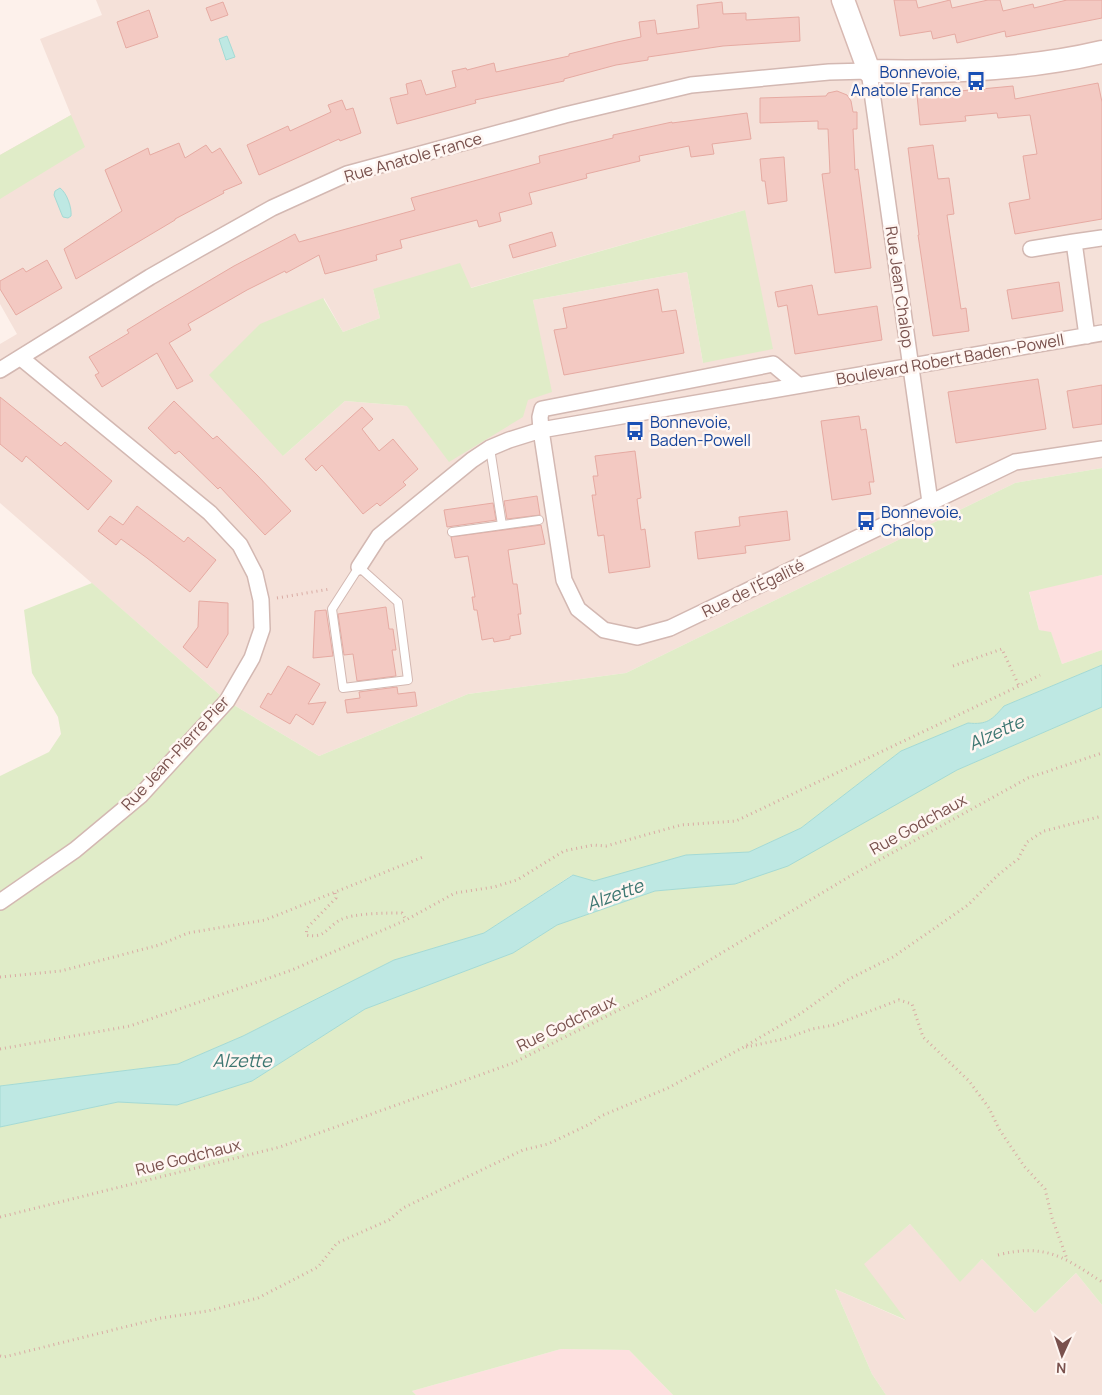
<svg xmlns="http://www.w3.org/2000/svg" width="1102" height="1395" font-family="Manrope,sans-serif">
<rect width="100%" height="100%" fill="#fdf1eb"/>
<path fill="#f5e1d9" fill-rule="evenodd" d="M96 0H1102V468L1015 483 626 673 468 694 319 756 227 701 0 503V344L17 334 0 304V155L71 115 40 39 102 15ZM745 210 703 363 687 272 533 300 540 342 407 406 345 401 283 456 324 298 343 332 380 318 373 289 470 288Z
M910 1224 960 1281 982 1259 1035 1313 1076 1273 1102 1305V1395H886L872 1374 835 1289 905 1320 863 1264Z"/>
<path fill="#fde0df" d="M1102 575V650L1062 664 1051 633 1039 630 1029 591Z
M561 1349 629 1350 673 1395H416L412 1391Z"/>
<path fill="#e0ecc8" d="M71 115 85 147 0 199V155Z
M745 210 773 349 703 363 687 272 533 300 552 392 528 400 523 417 449 462 407 406 345 401 283 456 209 375 260 324 323 298 343 332 380 318 373 289 460 263 471 288Z
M1102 468V575L1029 592 1039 630 1051 632 1062 664 1102 650V665L1004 706C992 720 987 725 968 723L901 751 801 828 749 852 686 855 594 882 572 875 484 933 394 960 243 1036 178 1064 0 1086V776L49 752 61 734 58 717 32 673 24 610 92 583 227 701 319 756 468 694 626 673 1015 483Z
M1102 707V1305L1076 1273 1035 1313 982 1259 960 1282 910 1224 864 1264 906 1320 835 1289 872 1374 886 1395H673L629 1350 561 1349 412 1391 416 1395H0V1127L118 1102 177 1105 252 1081 365 1009 513 953 557 925 655 891 735 884 957 770Z"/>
<path fill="#bee8e3" stroke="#a4dad4" d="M227 36 235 57 226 60 219 39Z
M60 188C67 193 72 208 71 216L68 218 63 217 62 215 54 195 55 191Z
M1102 665V707L957 770 788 866 735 884 655 891 557 925 513 953 365 1009 252 1081 177 1105 118 1102 0 1127V1086L178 1064 243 1036 394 960 484 933 573 875 594 881 686 855 749 852 801 828 901 751 968 723C987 725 992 720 1004 706Z"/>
<path fill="#f3c9c2" stroke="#e6aaa2" d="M894 0H916L918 8 950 0 952 8 988 0H1000L1003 11 1033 4 1034 8 1067 0H1102V18L1006 37 1005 31 957 43 955 34 933 39 931 31 900 36Z
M223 2 228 15 211 21 206 8Z
M722 2 723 14 746 13V20L799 17 800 41 723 46 648 57V60L616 65 564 79V81L475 100 476 103 397 124 390 98 408 94 406 84 421 80 426 95 456 87 452 71 466 68 467 70 494 63 496 72 569 56V54L617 42 641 37 639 22 655 20 657 34 699 28 697 5Z
M149 10 158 37 126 48 117 22Z
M1098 83 1102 102V219L1015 234 1009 203 1030 199 1023 156 1037 154 1030 115 998 118 997 113 965 116 966 121 920 125 917 95 1013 86 1015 99Z
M837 91 847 95 851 101 853 112H857V129H853L855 170 858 169 871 268 835 273 822 174 830 173 828 129H818V121L760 123V98L826 96 828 93Z
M342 100 346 110 353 108 361 133 340 141 339 139 259 175 247 145 288 126 290 131 331 112 328 105Z
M747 113 751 139 712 144 714 154 691 157 689 146 639 156 640 161 586 174 587 178 529 193 532 204 499 213 501 221 479 227 477 220 400 240 402 248 376 255 377 260 325 274 319 255 286 273 285 271 247 290 188 324 191 330 169 343 193 381 177 389 157 353 102 387 95 375 99 373 89 357 129 333 127 330 163 308 234 266 295 234 299 242 415 210 411 198 540 163 539 156 613 138V135L672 122V123Z
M179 143 185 158 206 145 212 153 220 148 242 183 223 191 224 193 175 219V220L76 279 64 249 122 211 105 170 148 148 150 155Z
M933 145 938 179 949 178 954 214 947 215 961 309 966 308 969 331 933 336 918 235H919L908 148Z
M784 157 787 201 768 204 765 181H762L760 159Z
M552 232 556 246 513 258 509 245Z
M47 260 62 288 16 315 0 289V281L23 268 26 272Z
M1059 282 1063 311 1012 319 1007 290Z
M812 285 818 315 877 306 882 340 795 354 787 305 778 307 775 292Z
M658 289 662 312 676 310 684 353 564 375 554 330 567 328 563 308Z
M1038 379 1046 429 956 443 948 392Z
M1102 385V424L1073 428 1067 391Z
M0 397 61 446 65 442 112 481 88 510 26 456 22 462 0 444Z
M174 401 213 439 217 436 258 476 291 511 265 535 220 487 218 489 179 451 175 454 148 428Z
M362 407 373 419 362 429 379 451 393 439 418 469 403 482 406 485 380 506 377 503 363 514 322 465 316 471 305 459Z
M859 416 861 430 866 429 874 482H869L871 494 832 500 821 421Z
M635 451 641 498 637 499 641 530 645 529 650 567 609 573 604 535 598 536 592 495H596L593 476H598L595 456Z
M537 496 540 515 507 519 504 501Z
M493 503 496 520 447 527 444 510Z
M137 506 184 542 188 537 216 560 190 592 147 558 121 539 116 545 98 531 110 516 123 525Z
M787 511 790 540 745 546 746 553 698 559 695 532 740 526 739 517Z
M541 525 545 544 508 550 513 584H517L521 614H518L521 634 510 636V639L494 642 493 638 482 640 477 610H474L472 597H475L468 556 455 558 451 537Z
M199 601 228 603V634L207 668 183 647 198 627Z
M386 607 389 629H393L396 650H392L396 676 357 681 353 654 344 655 338 614Z
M326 610 333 656 313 658 315 611Z
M288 666 320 684 308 704 326 702 313 725 296 714 290 724 260 707 268 693 271 695Z
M397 687 398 694 415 692 417 706 347 713 345 700 360 698 359 692Z"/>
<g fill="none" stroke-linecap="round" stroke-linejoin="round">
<g stroke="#d3b8b2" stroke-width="10">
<path id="service" d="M490 448 502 525
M452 532 539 520
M359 567 398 602 408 680 343 688 332 609Z"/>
</g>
<g stroke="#d3b8b2" stroke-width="18">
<path id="minor" d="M1031 249 1074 242
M1087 336 1074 242 1102 238
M0 370 150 277 199 249 272 208 347 174 565 115 691 85 829 72 869 71 930 502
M798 385 773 364 542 409 540 417 541 430 564 580 578 609 604 630 637 637 670 628 1015 462 1102 449
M359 567 379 536 472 460 490 448 509 440 541 430 1102 333
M0 902 75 850 141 795 227 701 252 658 262 629 261 600 255 574 240 545 210 513 21 358"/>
</g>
<g stroke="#d8b9b2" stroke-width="25">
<path id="secondary" d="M843 0 869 71C947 73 1026 70 1102 52"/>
</g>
<path stroke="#d9aba4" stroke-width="3" stroke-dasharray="1 4" stroke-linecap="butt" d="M277 598 330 589
M953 666 1002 649 1019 686
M335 893 336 898 307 928 306 935C325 939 326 928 340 920 353 913 387 913 402 913L406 920
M0 977 61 971 159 945 188 933 265 920 423 857
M746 1047 784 1039 812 1029 834 1025 899 1000 912 1004 923 1037 969 1081 989 1108 999 1129 1024 1166 1045 1189 1052 1218 1067 1259
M0 1049 130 1026 292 970 406 920 455 893 494 887 517 880 564 851 593 845 606 846 681 825 736 821 1019 686 1040 675
M0 1217 280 1147 513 1063 663 988 852 875 1028 778 1102 753
M998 1255C1045 1243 1064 1257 1102 1282
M0 1356 4 1357 161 1318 208 1311 258 1298 318 1267 337 1243 389 1220 403 1208 523 1150 548 1144 590 1124 601 1116 668 1088 742 1048 800 1014 849 979 893 957 968 905 998 875 1018 859 1027 842 1044 831 1102 816"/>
<use href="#service" stroke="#fff" stroke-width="8"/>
<use href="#minor" stroke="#fff" stroke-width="15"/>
<use href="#secondary" stroke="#fff" stroke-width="22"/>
</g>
<defs>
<g id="bus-bare" transform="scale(1.5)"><path d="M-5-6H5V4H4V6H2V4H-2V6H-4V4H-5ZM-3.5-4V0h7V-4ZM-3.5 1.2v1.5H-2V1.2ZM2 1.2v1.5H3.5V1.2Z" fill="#1a4fb4" stroke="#fff6f2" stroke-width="2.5" paint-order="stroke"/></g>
</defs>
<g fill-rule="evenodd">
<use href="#bus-bare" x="976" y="81"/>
<use href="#bus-bare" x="635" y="431"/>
<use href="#bus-bare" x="866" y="521"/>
</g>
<g text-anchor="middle" stroke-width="5" stroke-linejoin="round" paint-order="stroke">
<g font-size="16" fill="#164399" stroke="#fff6f2" text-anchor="start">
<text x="961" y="78" text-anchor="end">Bonnevoie,<tspan x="961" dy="18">Anatole France</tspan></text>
<text x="650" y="428">Bonnevoie,<tspan x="650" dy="18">Baden-Powell</tspan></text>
<text x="881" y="518">Bonnevoie,<tspan x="881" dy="18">Chalop</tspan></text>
</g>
<g font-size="16" fill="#79514d" stroke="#fff6f2">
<text transform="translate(413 157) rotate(-16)" y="6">Rue Anatole France</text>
<text transform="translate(900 287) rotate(82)" y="6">Rue Jean Chalop</text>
<text transform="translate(950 359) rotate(-10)" y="6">Boulevard Robert Baden-Powell</text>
<text transform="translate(753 588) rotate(-26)" y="6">Rue de l'Égalité</text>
<text transform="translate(175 753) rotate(-47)" y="6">Rue Jean-Pierre Pier</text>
<text transform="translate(918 824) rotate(-29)" y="6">Rue Godchaux</text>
<text transform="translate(566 1023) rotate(-26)" y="6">Rue Godchaux</text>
<text transform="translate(188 1157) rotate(-14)" y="6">Rue Godchaux</text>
</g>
<g font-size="18" font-style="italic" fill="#3c7671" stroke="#fff6f2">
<text transform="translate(996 733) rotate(-25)" y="6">Alzette</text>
<text transform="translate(615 895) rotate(-20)" y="6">Alzette</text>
<text x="242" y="1067">Alzette</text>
</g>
</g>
<g transform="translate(1062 1355) rotate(183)" stroke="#fff6f2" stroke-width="4" paint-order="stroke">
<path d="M0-4L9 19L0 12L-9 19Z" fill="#79514d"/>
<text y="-8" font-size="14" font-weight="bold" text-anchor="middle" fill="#79514d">N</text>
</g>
</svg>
